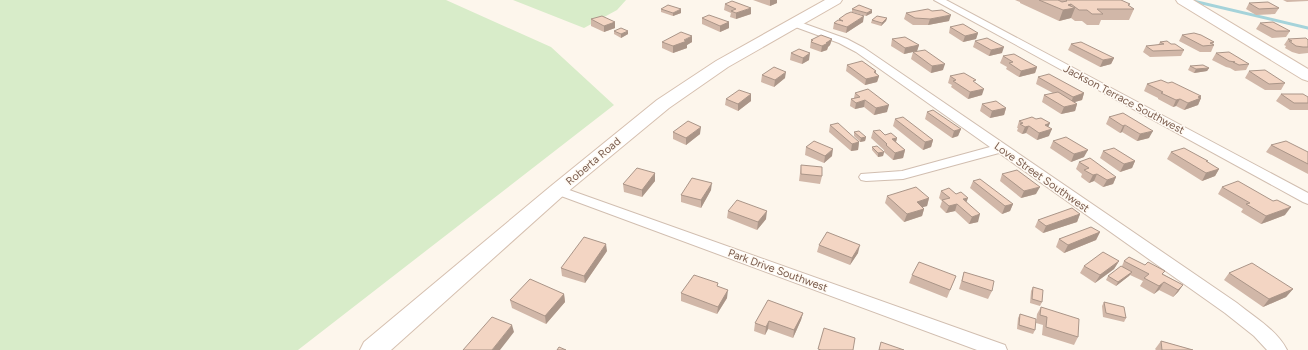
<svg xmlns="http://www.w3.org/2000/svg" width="1308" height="350" font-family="Figtree,sans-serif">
<rect width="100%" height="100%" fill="#fdf6ec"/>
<path fill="#d8ecc9" d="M0 0H446L551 47 614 105 298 350H0Z
M513 0H626L617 10 584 28Z"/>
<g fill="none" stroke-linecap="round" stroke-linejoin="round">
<path stroke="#a5d3da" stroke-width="3" d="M1189 0 1308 28"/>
<g stroke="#d1beb0" stroke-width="2">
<path id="street" d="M934 0H946L1308 193V204L1303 202Z
M794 20 847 39 864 48 1237 303C1254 317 1277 330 1287 350H1267L1254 336 1225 313 999 153 903 179 866 181 861 180 859 177 861 174 902 171 990 147 856 52 839 43 790 25 789 23 790 21Z
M558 186 1005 345 1007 350H977L553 193 551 190 553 187Z"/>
</g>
<g stroke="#d6c0b0" stroke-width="2">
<path id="secondary" d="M825 0H842L840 3 728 67 669 108 565 194 391 350H360L364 342 551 186 657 100 716 61Z
M1176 0H1193L1308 69V81L1302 79 1178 3Z"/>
</g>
<use href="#street" fill="#fff" fill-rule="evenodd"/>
<use href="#secondary" fill="#fff" fill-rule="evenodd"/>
</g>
<path fill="#d1b7a8" d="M753 0H777V3L770 6Z
M1015 0H1121L1134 9 1129 20H1101L1099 25H1087L1082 21H1075L1071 18 1059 21 1020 3V2Z
M1283 0H1308V1L1287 2Z
M1249 3 1279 8 1275 14 1256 15 1246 9Z
M725 4 751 14 736 19 730 17 731 13 724 10Z
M661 9 681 13 673 16 661 12Z
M852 9 872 13 866 16 852 12Z
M906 13 949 21 928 25H913L904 19Z
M702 18 729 22V28L720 32 702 24Z
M887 18 886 21 881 26 871 23 872 20Z
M591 19 615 22V28L604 32 591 26Z
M839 19 863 22 846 33 833 29 834 23 839 20Z
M1260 23 1290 31 1286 37 1272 38 1256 29Z
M950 27 978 33 976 39 963 42 949 33Z
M614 31 628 34 621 38 614 34Z
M1182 35 1214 42 1213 44 1214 45 1211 52H1200L1179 41Z
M832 39 830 45 828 47 827 50 821 52 810 48 811 40Z
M892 39 919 45 917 51 943 70 931 73 911 59 913 52 904 54 891 46Z
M1288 39 1308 40V53L1299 54 1292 52 1285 48 1286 46 1284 45Z
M975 41 1002 53 989 56 973 47Z
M662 42H692L687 45V48L673 53 662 48Z
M1160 42 1171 44 1184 50 1181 56 1150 57 1143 52 1146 46 1158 45Z
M1071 44 1114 58 1111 64 1100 67 1068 50Z
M791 53 809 60 802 64 790 60Z
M1216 53 1249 64 1246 70 1235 71 1230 68 1226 67 1212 60Z
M1003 56 1037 67 1035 73 1019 77 1006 69 1007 67 1000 63Z
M847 65 876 71V73L879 76 877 82 865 85 846 71Z
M1190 66 1209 68 1207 71 1194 73 1188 70Z
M1249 71 1285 83 1281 90H1265L1245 78Z
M762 75 785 78 774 87 761 82Z
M950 76 975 83 982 95 968 99 951 87 952 85 948 83Z
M1038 77 1084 93 1082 100 1075 102 1077 104 1075 111 1061 114 1042 102 1044 95 1053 93 1036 84Z
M1168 83 1201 96 1200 98H1201L1198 105 1184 110 1176 106 1173 107 1158 99V98L1144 91 1147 84Z
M855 93 887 112 874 115 864 107 855 109 850 106 851 99 854 98Z
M751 94V101L738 111 725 105 726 99Z
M1281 94 1308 97V110H1290L1276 101Z
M982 104 1006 108 1004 115 990 118 980 111Z
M927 112 961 129 958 136 952 138 925 119Z
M1109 117 1149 138 1137 141 1122 132 1120 133 1106 124Z
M895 119 933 140 931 147 923 150 893 126Z
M1019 121 1049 136 1037 140 1026 133 1022 134 1017 131 1018 128H1017Z
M830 125 859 142 858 150 851 151 829 132Z
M873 131 897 138 896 142 905 150 903 158 893 160 884 152V150L871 138Z
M673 132 700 134 686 145 673 139Z
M854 132 866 137 865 141 860 142 854 136Z
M1053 141 1084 157 1071 162 1050 148Z
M1271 145 1308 152V174L1266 152Z
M806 147 832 156 824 163 805 155Z
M872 147 884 152 883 156 878 157 872 150Z
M1103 151 1135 161 1132 168 1120 172 1100 158Z
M1171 152 1207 162 1219 169 1215 176 1202 181 1167 159Z
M1079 162 1116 177 1113 184 1103 187 1094 181 1089 183 1081 177 1082 174 1076 169Z
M801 165 822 176 820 184 799 181Z
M655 173V181L642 197 624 192 623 184Z
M1002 174 1036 194 1021 198 1000 181Z
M973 181 1013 204 1010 211 1002 214 970 188Z
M1222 187 1285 215 1261 224 1241 212 1243 209 1218 194Z
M711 190 701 208 681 202V195Z
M941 191 956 194 966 202 978 222 969 224 955 211 946 213 940 207 942 201 939 198Z
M887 196 929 198 927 206 923 207 924 209 922 216 904 222 885 203Z
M728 211 766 219 757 230 727 218Z
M1080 214 1077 222 1043 233 1035 227 1038 220Z
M1100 232 1096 240 1064 253 1056 247 1059 239Z
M819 245 858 253 850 265 817 252Z
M607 251 585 283 562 276 561 268Z
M1119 261 1114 269 1095 283 1080 273 1084 266Z
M1124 261 1163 274 1183 285 1178 292 1173 297 1159 290 1154 294 1140 286 1143 281 1130 275 1116 286 1106 280 1108 276 1122 266Z
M964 272 992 291 988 299 959 289Z
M1229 273 1293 289 1286 297 1263 307 1224 280Z
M912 275 956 276 947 298 909 283Z
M718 287 727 298 717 314 681 301V293Z
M1033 287 1042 302 1040 306 1030 303 1031 291Z
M564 294 565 302 546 324 512 308 510 300Z
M1104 302 1126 318 1124 322 1103 317 1102 306Z
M1041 307 1078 337 1074 345 1042 335 1043 325 1036 323 1037 314Z
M803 313 801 320 793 338 768 329 765 335 754 331 755 323Z
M1020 314 1035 330 1033 334 1017 329 1018 318Z
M1161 341 1193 350H1156L1155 349Z"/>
<path fill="#aa9588" d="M770 0H777V3L770 6Z
M1071 4 1070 9 1075 8 1071 18 1059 21 1063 10 1068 5Z
M751 8V14L736 19V13Z
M681 9V13L673 16V13Z
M872 10V13L866 16 867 13Z
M951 15 949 21 928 25 930 19Z
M864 16 863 22 846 33 847 27Z
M887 18 886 21 881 26 882 23Z
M615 22V28L604 32V26Z
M729 22V28L720 32V26Z
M628 31V34L621 38V34Z
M978 33 976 39 963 42 965 36Z
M692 36V42L687 45V48L673 53V46Z
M832 39 830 45 828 47 827 50 821 52 822 46 826 43Z
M919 45 917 51 904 54 905 48Z
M1004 47 1002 53 989 56 991 50Z
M810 53 809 60 802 64 803 58Z
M1114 58 1111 64 1100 67 1103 60Z
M945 64 943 70 931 73 932 66Z
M1037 67 1035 73 1019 77 1021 71Z
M1209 68 1207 71 1194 73 1196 69Z
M876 71 875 77 879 76 877 82 865 85 866 79 874 72Z
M786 72 785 78 774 87 775 80Z
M984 89 982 95 968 99 970 92Z
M1084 93 1082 100 1071 103 1073 97Z
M751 94V101L738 111V104Z
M1201 96 1200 99 1201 98 1198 105 1184 110 1188 103 1198 97Z
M1180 99 1176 106 1173 107 1176 100Z
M865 100 864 107 855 109 856 103Z
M1077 104 1075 111 1061 114 1064 107Z
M889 105 887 112 874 115 876 108Z
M1006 108 1004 115 990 118 992 111Z
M1050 123 1047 130 1052 129 1049 136 1037 140 1039 133 1045 125Z
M1125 125 1122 132 1120 133 1123 126Z
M1029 126 1026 133 1022 134 1025 127Z
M701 127 700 134 686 145V138Z
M961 129 958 136 952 138 954 131Z
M1153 131 1149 138 1137 141 1140 134Z
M866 137 865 141 860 142 861 138Z
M897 138 895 145 892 139Z
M933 140 931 147 923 150 925 142Z
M859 142 858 150 851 151 852 144Z
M833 149 832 156 824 163 825 156Z
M905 150 903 158 893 160 895 153Z
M1088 150 1084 157 1071 162 1074 154Z
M884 152 883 156 878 157V153Z
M1135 161 1132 168 1120 172 1124 164Z
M1219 169 1215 176 1202 181 1206 173Z
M655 173V181L642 197V190Z
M1097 174 1094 181 1089 183 1093 175Z
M1116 177 1113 184 1103 187 1107 180Z
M712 183 711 190 701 208V200Z
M1040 187 1036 194 1021 198 1024 191Z
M929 198 927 206 915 209 917 202Z
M968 198 965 206 963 199Z
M957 204 955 211 946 213 949 206Z
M1013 204 1010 211 1002 214 1005 206Z
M1291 207 1285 215 1261 224 1266 216Z
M924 209 922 216 904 222 907 214Z
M767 211 766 219 757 230 758 222Z
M980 214 978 222 969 224 972 217Z
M1080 214 1077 222 1043 233 1046 226Z
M1100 232 1096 240 1064 253 1068 245Z
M606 244 607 251 585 283 584 276Z
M860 245 858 253 850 265 852 258Z
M1119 261 1114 269 1095 283 1100 275Z
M1132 272 1129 276 1116 286 1118 282Z
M1164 282 1159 290 1154 294 1159 286Z
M1183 285 1178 292 1173 297 1178 290Z
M1293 289 1286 297 1263 307 1269 299Z
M728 290 727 298 717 314 718 307Z
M564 294 565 302 546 324 545 316Z
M803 313 801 320 793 338 794 330Z
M769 321 768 329 765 335 766 327Z
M512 325 514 332 500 350H492Z"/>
<path fill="#f3d5c3" stroke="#aa9588" d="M1039 0H1058L1062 2 1067 1 1066 0H1121L1130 4 1128 5 1134 9H1097L1103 14H1092L1087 10H1079L1071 4 1068 5 1075 8 1063 10Z
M732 1 751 8 736 13 731 11 736 9 725 4Z
M1268 2 1279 8 1259 9 1249 3Z
M668 5 681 9 673 13 661 9Z
M859 5 872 10 867 13 852 9Z
M928 9 932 11 942 10 951 15 930 19 915 18 906 13Z
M851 12 864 16 847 27 834 23 838 20 843 21 839 19 846 14Z
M709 15 729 22 720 26 702 18Z
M602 16 615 22 604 26 591 19Z
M877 16 887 18 882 23 872 20Z
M1273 22 1290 31H1276L1260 23Z
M963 24 978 33 965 36 950 27Z
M621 28 628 31 621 34 614 31Z
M681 32 692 36 684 40 687 41 673 46 662 42Z
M1194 33 1201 35 1214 42 1210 43 1214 45 1203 46 1182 35Z
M821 35 832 39 826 43H828L822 46 811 42 813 40H811Z
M905 37 919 45 905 48 892 39Z
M987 38 1004 47 991 50 975 41Z
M1306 38 1308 40V47H1303L1296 46 1289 41H1292L1288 39Z
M1167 41 1171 44H1175L1184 50 1153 51 1146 46 1164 44 1160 42Z
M1081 42 1114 58 1103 60 1071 44Z
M799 49 810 53 803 58 791 53Z
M925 50 945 64 932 66 913 52Z
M1229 52 1249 64 1239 65 1233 62H1235L1229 61 1216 53Z
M1014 54 1037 67 1021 71 1009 63 1013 62 1003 56Z
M862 61 876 71 874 72 879 76 866 79 847 65Z
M1203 65 1209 68 1196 69 1190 66Z
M774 67 786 72 775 80 762 75Z
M1265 70 1285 83 1269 84 1249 71Z
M964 73 976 80 973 81 984 89 970 92 953 81 956 80 950 76Z
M1049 74 1084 93 1073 97 1038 77Z
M1161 80 1168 83 1172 82 1201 96 1198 97 1201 98 1188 103 1180 99 1176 100 1161 93 1163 92 1147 84Z
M868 89 889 105 876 108 865 100 856 103 851 99 860 97 855 93Z
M739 90 751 94 738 104 726 99Z
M1058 92 1077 104 1064 107 1044 95Z
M1281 94H1303L1308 97V103H1294Z
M996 101 1006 108 992 111 982 104Z
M933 110 961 129 954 131 927 112Z
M1123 113 1153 131 1140 134 1125 125 1123 126 1109 117Z
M903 117 933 140 925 142 895 119Z
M1032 117 1036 119 1041 118 1050 123 1045 125 1052 129 1039 133 1029 126 1025 127 1020 124 1023 123 1019 121Z
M688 121 701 127 686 138 673 132Z
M838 123 859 142 852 144 830 125Z
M880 130 885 135 891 133 897 138 892 139 905 150 895 153 886 145 887 144 873 131Z
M859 131 866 137 861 138 854 132Z
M1066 137 1088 150 1074 154 1053 141Z
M814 141 833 149 825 156 806 147Z
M1286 141 1308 152V164L1271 145Z
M877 146 884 152 878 153 872 147Z
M1114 148 1135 161 1124 164 1103 151Z
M1184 148 1208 161H1206L1219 169 1206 173 1171 152Z
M1090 158 1116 177 1107 180 1097 174 1093 175 1084 170 1089 168 1079 162Z
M801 165 822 167V176L801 174Z
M637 168 655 173 642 190 623 184Z
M1017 170 1040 187 1024 191 1002 174Z
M692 178 712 183 701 200 681 195Z
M980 179 1013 204 1005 206 973 181Z
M1238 181 1273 201 1277 200 1291 207 1266 216 1246 204 1250 203 1222 187Z
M916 187 929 198 917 202 924 209 907 214 887 196Z
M949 188 956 194 961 192 968 198 963 199 980 214 972 217 957 204 949 206 942 200 950 198 941 191Z
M737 200 767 211 758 222 728 211Z
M1072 208 1080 214 1046 226 1038 220Z
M1091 227 1100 232 1068 245 1059 239Z
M827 232 860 245 852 258 819 245Z
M584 237 606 244 584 276 561 268Z
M1103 252 1119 261 1100 275 1084 266Z
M1129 257 1145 265 1148 262 1165 271 1162 274 1183 285 1178 290 1164 282 1159 286 1144 278 1149 274 1124 261Z
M919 262 956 276 950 290 912 275Z
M1252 263 1293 289 1269 299 1229 273Z
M1121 266 1132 272 1118 282 1108 276Z
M964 272 994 281 992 291 962 281Z
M694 275 718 283 717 286 728 290 718 307 681 293Z
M530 279 564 294 545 316 510 300Z
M1033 287 1043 290 1042 302 1032 299Z
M768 300 803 313 794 330 769 321 766 327 755 323Z
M1104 302 1124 307 1126 318 1106 313Z
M1041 307 1079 319 1078 337 1046 327 1047 317 1040 315Z
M1020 314 1036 319 1035 330 1019 325Z
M492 317 512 325 492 350H463Z
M824 328 855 338 853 350H821L818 349Z
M1161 341 1193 350H1162Z
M881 342 904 350H879Z
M559 347 566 350H557Z"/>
<g text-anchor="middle" stroke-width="3" stroke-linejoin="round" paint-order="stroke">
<g font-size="11" fill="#7a5c4d" stroke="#fffaf3">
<text transform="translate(1124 99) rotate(28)" y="4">Jackson Terrace Southwest</text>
<text transform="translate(593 161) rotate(-40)" y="4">Roberta Road</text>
<text transform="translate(1042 177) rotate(35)" y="4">Love Street Southwest</text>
<text transform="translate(778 270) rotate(20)" y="4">Park Drive Southwest</text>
</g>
</g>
</svg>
